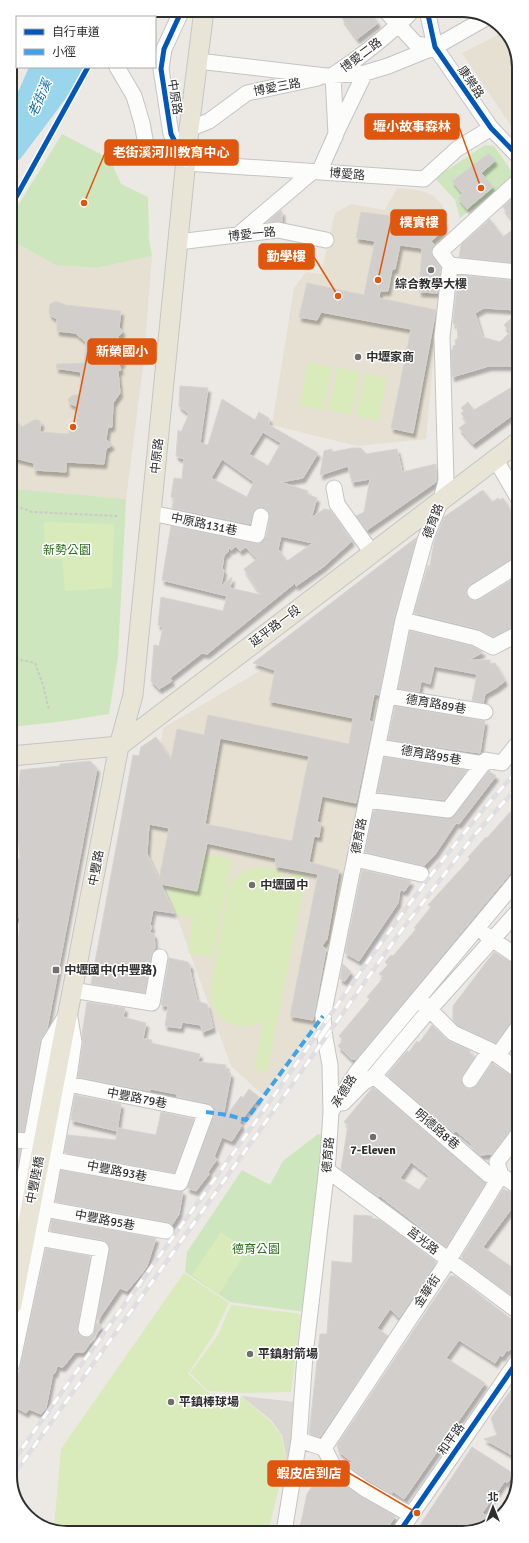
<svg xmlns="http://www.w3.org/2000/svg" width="529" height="1543" font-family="Signika,'Noto Sans TC',sans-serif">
<defs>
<filter id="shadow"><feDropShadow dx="2.5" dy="4.5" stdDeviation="1" flood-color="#0004"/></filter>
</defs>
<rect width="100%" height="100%" fill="#ece8e4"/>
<path fill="#e6e0d3" d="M504 32 517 52V135L462 53Z
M397 188 418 190 433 195 443 206 445 234 426 439 357 446 272 425 294 288 306 272 321 274 335 213 351 204 385 210Z
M10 240 56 265 96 268 152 256 143 368 126 499 16 489 11 486Z
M261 670 381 699 319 997 317 1023 263 1095 231 1066 178 920 147 851 163 728Z
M11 842H15L18 916 11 971Z"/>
<path fill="#cee6be" d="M62 134 110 159 121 184 148 197 149 240 152 256 96 268 56 265 10 240V221L16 209Z
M485 145 494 146 512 172 513 178 460 218 455 200 435 178Z
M11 486 16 489 126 499 118 657 109 714 58 722 11 727Z
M318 1134 323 1136 306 1312 230 1302 185 1272 187 1252 242 1170 270 1185 283 1161Z"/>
<path fill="#d9eabb" d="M308 362 332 367 323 410 299 406Z
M337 367 360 372 351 415 328 410Z
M365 374 387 378 378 421 356 416Z
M44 522 114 524 112 588 65 591 62 559H45Z
M204 853 232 859 213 957 188 953 193 918 177 915 168 895 170 887 197 893Z
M259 866 277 870 290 880 291 873 306 875 267 1072 254 1070 263 1022C236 1033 212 1021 210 991L228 890C235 875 244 870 259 866Z
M221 1232 247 1250 219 1294 192 1275Z
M184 1273 229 1303 214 1334 188 1374 210 1394 235 1396 244 1399 270 1421 281 1435 286 1459 268 1532 63 1533 54 1529 61 1449Z
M231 1305 301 1314 291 1392 243 1393 208 1391 190 1373 218 1335Z"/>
<path fill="#dad6d2" d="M241 1396 297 1402 291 1459 287 1461 282 1435 271 1420Z"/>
<path fill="#99d6ec" d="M67 10H105L103 17H50Z
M29 67H84L79 81 21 158 10 167V102L19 90Z"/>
<path fill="#d1cecb" stroke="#d7d4d0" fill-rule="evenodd" filter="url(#shadow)" d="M353 10H369L378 23 357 39 342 18Z
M489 153 495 161 481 173 493 187 467 209 458 198 463 194 452 181Z
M517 194V263L459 257 461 245 490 219 503 237 517 226 503 207Z
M280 211H282V222H267Z
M361 212 423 220H444V230L431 241 434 245 431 254 441 268 438 293 419 292 422 248 400 245 395 269H392L388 291H380L379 298 436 310 413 433 391 428 411 329 321 312 317 320 299 317 307 283 364 295 375 241 356 238Z
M458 275 517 281V310L484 308 475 313 482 337 500 342 510 332 504 325 517 313V344L513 349 517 354V366H489L452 377 451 350 453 349V346L456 345 455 340 458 338 457 326 453 323Z
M54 302H58L66 305 121 311 119 327 122 330V333L118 336V349L123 350 122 364H119L121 370 118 371 120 393 113 403 112 427H108L106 439 112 445 106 449 104 464 66 462V472L34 470V463L11 457V415L22 427 34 420H38L41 422 40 432 69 434V430L76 426 78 407 69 403 68 399 73 395H79L81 372 56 368 57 364 84 363 86 342 75 333 57 331V319L50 315 49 310 50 304Z
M517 384 518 411 473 444 459 428 467 422 461 413 464 411 461 408 468 402 474 410Z
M180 386 208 388 200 443 208 445 222 399 255 420 259 412 269 418V425L318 453 303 478 280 482 308 491 307 494 317 498 311 518 324 509 330 510 352 541 323 567 296 586 295 583 207 654 202 653 170 678 172 681 159 689 151 681 154 645 159 646 163 627 158 625 161 597 223 611 227 596 162 580 171 526 259 544 266 537 270 517 267 510 262 507 254 510 250 524 172 508 174 498 171 497 174 478 182 479 184 459 176 456 178 430 181 432 189 414 179 406ZM263 432 281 443 268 466 249 454ZM222 459 254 482 247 497 211 478ZM281 536 313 543 287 561 278 549ZM236 546 240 551 246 547 257 559 244 569 261 595 230 588 232 577 221 586 224 570 222 569 224 555 228 552 229 547 231 550Z
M352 448H361L366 454 397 449 402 472 436 464V482L367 530 356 516 364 512 370 479 352 482 348 466 320 475 324 451 332 449V452Z
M483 490 492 502 498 498 500 500 503 498 518 523V556L470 584 466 592 470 600H479L518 576V625L493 637 478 629 414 613 428 565 429 570 434 543 444 517Z
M417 537 394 618 379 695 374 694 369 721 373 722 356 803 322 796 317 822 321 823 319 837 314 836 309 862 339 870 327 939 322 946 326 949 313 1020 290 1016 318 874 275 866 276 858 207 843 197 891 161 884 174 913 153 910 150 925 152 926 150 932 154 934 155 948 151 955 145 993 91 984 133 755 139 756 141 747 156 737 171 759 177 729 204 735 208 715 349 744 353 718 269 701 275 670 253 663ZM220 738 309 756 292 841 205 824ZM149 824 169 828 159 880 147 854Z
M410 631 473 646 483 652 469 660H490V664L495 663 505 681 496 688 485 694 483 703 472 701 477 674 434 666 430 684 421 681 419 692 398 689Z
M395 706 485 721 480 753 388 740Z
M384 757 467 770 444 800 377 792Z
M90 761 97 768 47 1029 40 1041 24 1132 15 1131 12 1130 11 1001 16 984 20 917 11 918V860L20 859 18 834 16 833 20 770 60 766V764Z
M489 771 496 776 459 824 456 823 436 853 424 866 365 852 373 812 376 810 451 818Z
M518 807V864L356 1059H351L338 1046 343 1040 339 1036 370 999 367 997 384 977 379 974 388 965 385 962 391 955 393 956 416 929 414 928 431 907 428 905 470 859 468 857 486 837 487 838 510 812 513 813Z
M362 870 411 881 405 891 400 890 398 903 359 961 345 953Z
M494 952 513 964 518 966V1018L511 1021 496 1043 458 1026 453 1020V1006Z
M169 958 188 962 191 967 190 970 197 1001 207 1004 213 1028 202 1032 201 1025 182 1022 181 1028 165 1026 168 1006 161 1005Z
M343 964 351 972 345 981 340 979Z
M87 1002 125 1008 123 1017 146 1023 143 1039 152 1040 151 1043 200 1054 198 1062 226 1065V1070L231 1074 222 1122 241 1096 243 1098 249 1089 259 1097 239 1123 242 1125 232 1141 222 1137 214 1157 217 1159 208 1172 209 1174 196 1191 187 1188 214 1115 213 1106 208 1103 177 1097V1094L151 1089 150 1091 78 1077 83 1043 82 1034Z
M432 1025 447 1040 471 1051 469 1053 475 1057 461 1079 465 1088 470 1089 477 1085 492 1063 513 1077 518 1079 519 1124 512 1128 492 1154 480 1155 470 1146 472 1144 456 1131 454 1133 387 1075 407 1051 409 1052 417 1041 419 1043Z
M373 1087 486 1183 446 1247 380 1196 379 1197 341 1169 348 1125 344 1122ZM411 1162 429 1176 419 1190 400 1178Z
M75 1095 121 1104 117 1131 71 1120Z
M161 1112 194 1119 174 1173 64 1153 68 1135 116 1140 118 1128 156 1135Z
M12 1149H21L12 1196Z
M61 1170 183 1191 179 1214 172 1225 168 1222 55 1202Z
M503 1189 519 1196V1213L512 1208 483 1247 519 1272V1301L462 1259V1256Z
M354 1215 372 1216V1218L380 1220 435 1261V1264L399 1318 390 1309 377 1328 388 1336 320 1437 309 1434 320 1334H327L332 1261 352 1263Z
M52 1219 156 1238 147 1266 143 1272 127 1291 120 1288 96 1323 109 1246 103 1240 50 1231Z
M46 1248 90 1256 77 1332 80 1336 89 1338 93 1335 96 1323 102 1326 84 1352H75L63 1367 57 1366 55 1373H53L46 1408 41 1414 29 1409 26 1413 12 1405Z
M450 1276H455L519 1325V1336L509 1351 507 1350 502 1357 500 1355 495 1363 459 1340 446 1358 485 1383 404 1499 391 1490 392 1494 370 1481 345 1464 353 1462 339 1452 337 1445Z
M519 1379V1459L484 1439 497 1435 491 1418Z
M472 1447 514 1474 507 1483 505 1481 482 1513 493 1520 477 1531H416Z
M323 1469 360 1496 395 1516 386 1531 299 1532 307 1494Z"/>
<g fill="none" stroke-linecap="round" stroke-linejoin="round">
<g stroke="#c5c4c5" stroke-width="17">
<path id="minor" d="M182 10 164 49 161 69 171 134 186 163 424 179 457 149 491 128
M385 10 416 44 434 47
M427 10 435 47 491 128 517 155
M125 17 127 10
M198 61 326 76 365 73 388 66 435 47 486 18
M117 67 134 96 142 123 147 150
M189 129 209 121 247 93 318 78
M336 133 365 73
M319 172 336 134 333 75C362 56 389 35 413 10
M238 235 312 172
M178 242 278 230 326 240
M450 265 517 272
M496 460 518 498
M334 488 337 504 372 553
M151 513 257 535 261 516
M475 592 518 565
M403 620 476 638 493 647 518 634
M388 696 485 712
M378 747 484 764
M367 800 448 810 486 760 502 763 518 743
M355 859 421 874
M486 935 518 957
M72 990 152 1003 160 957
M423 1003 453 1033 490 1050 518 1070
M498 1055 518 1027
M374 1076 489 1175H501
M470 1080 490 1050
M343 1103 363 1083 374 1076 430 1009 518 911
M331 1112 356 1073 518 879
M12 1140 32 1141
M54 1160 180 1183 206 1112 68 1084
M327 1170 519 1312
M501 1175 519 1187
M45 1209 166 1231
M39 1238 101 1249 86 1329
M12 1247 49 1043 65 1017
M12 1364 45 1209 68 1084 74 1042 70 1018
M299 1440 324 1448 334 1467 365 1489 411 1515
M324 1448 448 1261 501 1175 497 1162 519 1133
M400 1531 519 1359
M284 1532 299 1440 305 1355 328 1158 331 1112 330 1065 325 1038 323 1016 403 620 425 540 440 503 446 481 442 337 450 265 440 252 517 182"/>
</g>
<g stroke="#c6c5c4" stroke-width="21">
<path id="major" d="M11 756 119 746 518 442
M12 1305 119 746 133 695 189 129 204 10"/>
</g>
<path stroke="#c9c9c8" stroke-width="2" stroke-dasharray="3 2" stroke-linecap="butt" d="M11 504 32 512 118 516
M11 656 21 660 35 663 43 685 49 710"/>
<use href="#minor" stroke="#fcfcfb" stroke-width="15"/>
<use href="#major" stroke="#e8e4d6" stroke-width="19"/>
<g stroke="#dfdfe1" stroke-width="4.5">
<path id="rail" d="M12 1463C98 1339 188 1218 275 1094 353 984 427 870 518 770
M12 1477 167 1261 401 931 472 838 518 786"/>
</g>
<use href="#rail" stroke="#fff" stroke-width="3" stroke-dasharray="9" stroke-linecap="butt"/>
<path stroke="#3ea3eb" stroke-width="4" stroke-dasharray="8 4" stroke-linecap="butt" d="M206 1112 228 1115 246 1120 323 1016"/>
<g stroke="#fff" stroke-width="8">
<path id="cycleway" d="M182 10 164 49 161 69 171 134 186 163
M427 10 435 47 491 128 517 155
M10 208 88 67
M400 1531 519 1359"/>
</g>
<use href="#cycleway" stroke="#0057b8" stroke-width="5"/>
</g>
<g fill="#706f6e" stroke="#fff" stroke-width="1.5">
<circle cx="431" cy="270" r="4"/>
<circle cx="358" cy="357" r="4"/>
<circle cx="252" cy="885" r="4"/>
<rect x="52" y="966" width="8" height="8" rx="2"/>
<circle cx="373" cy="1137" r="4"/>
<circle cx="250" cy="1354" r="4"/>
<circle cx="171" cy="1402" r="4"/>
</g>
<g text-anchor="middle" stroke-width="3" stroke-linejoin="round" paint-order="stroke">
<g font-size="12" fill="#2e2e2e" stroke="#fff">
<text transform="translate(361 55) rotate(-37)" y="4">博愛二路</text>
<text transform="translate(471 82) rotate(56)" y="4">康樂路</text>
<text transform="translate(277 87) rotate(-11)" y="4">博愛三路</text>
<text transform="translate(175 97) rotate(81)" y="4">中原路</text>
<text transform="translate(347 174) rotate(5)" y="4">博愛路</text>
<text transform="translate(252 234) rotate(-6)" y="4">博愛一路</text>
<text transform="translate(157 456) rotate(-84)" y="4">中原路</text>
<text transform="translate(433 521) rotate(-69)" y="4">德育路</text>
<text transform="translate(204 524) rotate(12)" y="4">中原路131巷</text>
<text transform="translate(275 626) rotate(-37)" y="4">延平路一段</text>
<text transform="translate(436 704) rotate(10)" y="4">德育路89巷</text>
<text transform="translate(431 755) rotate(10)" y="4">德育路95巷</text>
<text transform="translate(359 836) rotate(-79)" y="4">德育路</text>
<text transform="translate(96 868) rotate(-79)" y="4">中豐路</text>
<text transform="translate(344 1091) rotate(-58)" y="4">承德路</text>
<text transform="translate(137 1098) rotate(11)" y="4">中豐路79巷</text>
<text transform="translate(437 1129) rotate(41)" y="4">明德路8巷</text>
<text transform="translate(328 1155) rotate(-85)" y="4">德育路</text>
<text transform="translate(117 1171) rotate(11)" y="4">中豐路93巷</text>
<text transform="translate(35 1180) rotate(-79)" y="4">中豐陸橋</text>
<text transform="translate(105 1220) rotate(11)" y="4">中豐路95巷</text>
<text transform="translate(423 1241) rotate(38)" y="4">莒光路</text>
<text transform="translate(427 1291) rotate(-56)" y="4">金華街</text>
<text transform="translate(451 1439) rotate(-55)" y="4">和平路</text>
</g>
<g font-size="12" font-weight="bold" fill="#2e2e2e" stroke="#fff" text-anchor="start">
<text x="431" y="288" text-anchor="middle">綜合教學大樓</text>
<text x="366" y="361">中壢家商</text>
<text x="260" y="889">中壢國中</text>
<text x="64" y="974">中壢國中(中豐路)</text>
<text x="373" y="1154" text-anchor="middle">7-Eleven</text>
<text x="258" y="1358">平鎮射箭場</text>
<text x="179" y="1406">平鎮棒球場</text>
</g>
<g font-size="12" fill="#2c6e1b" stroke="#fff">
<text x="67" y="554">新勢公園</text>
<text x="256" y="1253">德育公園</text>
</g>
<g font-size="13" font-style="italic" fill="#0d6fa3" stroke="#fff">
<text transform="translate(39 98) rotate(-66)" y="5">老街溪</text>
</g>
</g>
<path d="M0 0H529V1543H0ZM67 17H462A50 50 0 0 1 512 67V1476A50 50 0 0 1 462 1526H67A50 50 0 0 1 17 1476V67A50 50 0 0 1 67 17Z" fill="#fff" fill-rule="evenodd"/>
<path fill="none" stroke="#2e2e2e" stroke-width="2" d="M67 17H462A50 50 0 0 1 512 67V1476A50 50 0 0 1 462 1526H67A50 50 0 0 1 17 1476V67A50 50 0 0 1 67 17Z"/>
<path fill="none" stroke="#df570e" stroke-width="1.5" d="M481 188L459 127M84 203L105 153M378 280L391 222M338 296L314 257M73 427L88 352M417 1513L349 1473"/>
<g fill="#df570e" stroke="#fff" stroke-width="1.5">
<circle cx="481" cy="188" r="4"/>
<circle cx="84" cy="203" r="4"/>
<circle cx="378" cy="280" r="4"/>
<circle cx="338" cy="296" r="4"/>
<circle cx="73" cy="427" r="4"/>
<circle cx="417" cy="1513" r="4"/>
</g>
<g fill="#df570e" stroke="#df570e" stroke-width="1.5">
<rect x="365" y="114" width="94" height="25" rx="4"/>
<rect x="105" y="140" width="133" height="25" rx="4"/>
<rect x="391" y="210" width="55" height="25" rx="4"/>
<rect x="259" y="244" width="55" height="25" rx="4"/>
<rect x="88" y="339" width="68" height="25" rx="4"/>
<rect x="268" y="1461" width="81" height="25" rx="4"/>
</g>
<g font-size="13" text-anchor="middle" font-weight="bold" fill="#fff">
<text x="412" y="131">壢小故事森林</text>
<text x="171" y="157">老街溪河川教育中心</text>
<text x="419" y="227">樸實樓</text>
<text x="286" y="261">勤學樓</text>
<text x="122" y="356">新榮國小</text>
<text x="309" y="1478">蝦皮店到店</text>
</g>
<rect x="16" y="16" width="140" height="52" fill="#ffffff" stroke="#ababab"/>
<rect x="24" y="29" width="20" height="6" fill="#0057b8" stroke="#ababab"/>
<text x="52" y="36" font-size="12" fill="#2e2e2e">自行車道</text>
<rect x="24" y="49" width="20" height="6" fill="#3ea3eb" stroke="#ababab"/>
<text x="52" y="56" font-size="12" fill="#2e2e2e">小徑</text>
<g transform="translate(493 1507)" stroke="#ffffff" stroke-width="3" paint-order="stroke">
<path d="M0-3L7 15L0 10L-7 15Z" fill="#2e2e2e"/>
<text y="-6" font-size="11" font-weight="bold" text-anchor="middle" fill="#2e2e2e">北</text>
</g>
</svg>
